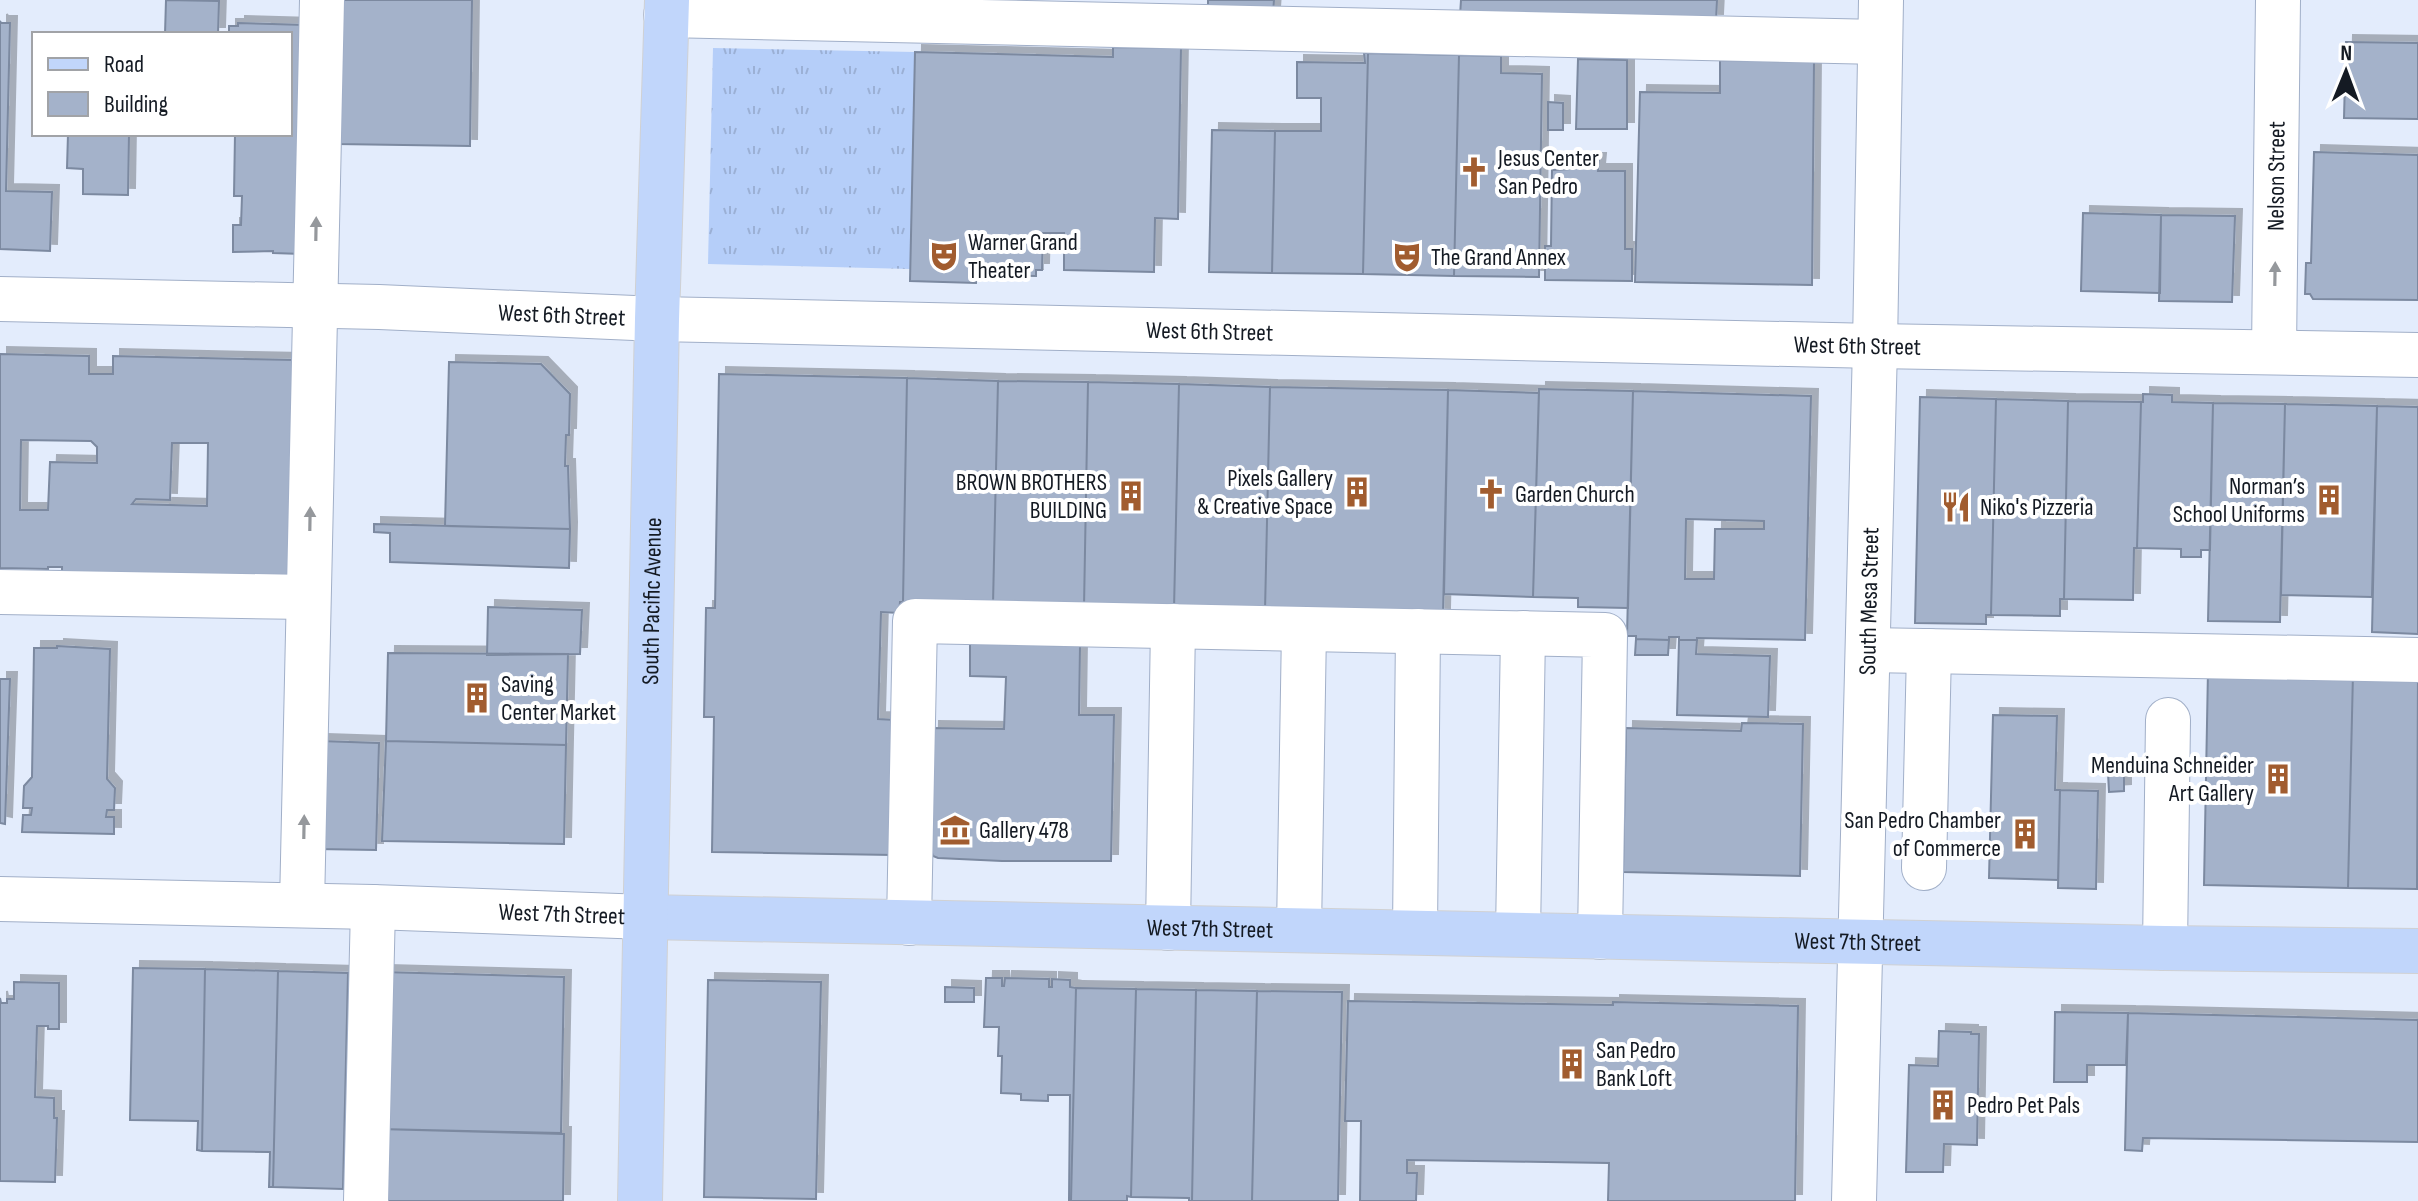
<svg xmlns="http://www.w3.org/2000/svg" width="2418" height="1201" font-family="'Sofia Sans Condensed',sans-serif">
<defs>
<pattern id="grass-tufts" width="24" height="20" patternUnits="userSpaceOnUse" patternTransform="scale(2)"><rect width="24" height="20" fill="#b5cef9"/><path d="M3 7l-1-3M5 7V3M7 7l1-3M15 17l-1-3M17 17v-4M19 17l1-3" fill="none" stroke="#9bb0d5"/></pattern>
<filter id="shadow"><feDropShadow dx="7" dy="-7" stdDeviation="0" flood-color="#0004"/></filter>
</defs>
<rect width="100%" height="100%" fill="#e3ecfc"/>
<path fill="url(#grass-tufts)" d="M713 48 915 52 910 269 708 264Z"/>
<path fill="#a4b2ca" stroke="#7b89a0" stroke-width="2" fill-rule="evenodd" filter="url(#shadow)" d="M166 0 219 1 218 34H165Z
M339 0H472L470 146 337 144Z
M1208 0H1274L1273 14 1208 10Z
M1461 0H1717L1716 21 1460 16Z
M0 21 1 23H10L6 191 52 192 50 251 0 249Z
M238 23 306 25 302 254 273 253V251L233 252V225H241L242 196H234L235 134H290V34H229V26H238Z
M2346 42 2418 43V119L2344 118Z
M1113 47 1181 48 1178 219 1155 218 1154 272 1064 270V233H1043L1042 270H1036V276L980 275 981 269H977L976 283 910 281 915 52 1113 57Z
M1364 53H1368L1363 274 1272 273 1275 131H1321V98H1297V62L1365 63Z
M1368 53 1459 55 1454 276 1363 274Z
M1459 55 1501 56V73L1542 74 1539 277 1454 276Z
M1578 59 1627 60V129H1576Z
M1720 60 1814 62 1812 285 1635 282 1640 92 1720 93Z
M1548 102 1563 103V130H1548Z
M1212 130 1275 131 1272 273 1209 272Z
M68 134H129L128 195 83 194V169L67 168Z
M2314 152 2418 155V300L2313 299 2310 294H2305L2306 263H2311Z
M1571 160H1599L1598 171H1625V249H1632V281L1545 280V246H1551L1552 170 1570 169Z
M2083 213 2161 215 2160 293 2081 291Z
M2161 215 2235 216 2232 302 2159 301Z
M0 354 89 356V374H113V356L296 360 288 587 62 577V567H48V569L0 568ZM21 440 91 441 97 447V463L50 462 48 510H20ZM172 443H208L207 506 132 504 136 499 170 500Z
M449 362 541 364 570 394 569 435H566L565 466H568L570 529 445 526Z
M719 374 907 378 903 602H900L899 613 881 612 878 719 896 720 893 855 712 852 714 717H704L706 608H715Z
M907 378 998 381 993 604 903 602Z
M998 381 1088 382 1084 607 993 604Z
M1088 382 1179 384 1174 609 1084 607Z
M1179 384 1270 387 1265 611 1174 609Z
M1270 387 1448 390 1443 615 1265 611Z
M1539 389 1633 391 1628 608 1578 607V598L1533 597Z
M1448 390 1539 393 1533 597 1444 594Z
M1633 391 1811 396 1805 640 1697 638V640H1679V637H1669V640L1636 639V636H1627ZM1686 519 1764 521V529H1715L1714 579H1685Z
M2143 394 2172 395V402L2213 403 2210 550H2201V557H2181V549L2137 548 2141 402H2143Z
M1920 397 1996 399 1991 615H1986V624L1915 623Z
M1996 399 2068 401 2064 599H2060V616L1991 615Z
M2068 401 2141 402 2137 548H2134L2133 600 2064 599Z
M2213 403 2285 404 2280 622 2208 621Z
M2285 404 2377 406 2372 597 2281 595Z
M2377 406 2418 407V634L2372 632Z
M374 524 570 529 569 568 390 562V533L374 532Z
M488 607 582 610 580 654 487 655Z
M1636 639 1669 640 1668 655H1635Z
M1679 640H1697L1696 654 1770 656 1768 717 1677 715Z
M970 643 1080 646 1079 715H1114L1111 861H1002L938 858 933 856 930 846 932 728 1004 729 1006 677 970 676Z
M57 646 110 649 107 779 115 788 114 810H107L106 817H114V834L22 832 23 815H31L32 808H23L24 786 32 777 34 648H57Z
M388 653 568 654 566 745 386 741Z
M2208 670 2353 673 2348 888 2204 885Z
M2353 673 2418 674 2417 889 2348 888Z
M0 679H10L5 824 0 823Z
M1993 715 2057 716 2055 790H2060L2058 880 1989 878Z
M1742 723 1803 724 1800 876 1623 872 1626 728 1741 731Z
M320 741 379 743 376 850 317 849Z
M386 741 566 745 564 844 382 841Z
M2108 773H2124V791L2109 792Z
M2060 790 2098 791 2096 889 2058 888Z
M133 968 205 969 202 1151 197 1150 198 1121 130 1120Z
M205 969 278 971 273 1187H269L270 1152 202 1151Z
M278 971 348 973 343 1189 273 1187Z
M382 972 564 977 561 1133 379 1129Z
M986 978H1002V986H1004L1005 978 1049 979V987H1052V979L1070 980V987L1076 988 1071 1201H1069L1070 1095H1048V1101L1021 1100V1094L1001 1093 1002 1056H998L999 1027H984Z
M708 980 821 982 816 1199 704 1197Z
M14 982 59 983V1029H48V1026H37L35 1097 54 1098V1118H57L55 1182 0 1181V998L1 1003H7V999H14Z
M945 987 974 988V1002H945Z
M1076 988 1136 989 1131 1197 1127 1196V1201H1071Z
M1136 989 1196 990 1192 1201H1189V1198L1131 1197Z
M1196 990 1257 991 1252 1201H1192Z
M1257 991 1342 992 1338 1201H1252Z
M1348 1001 1613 1005V1002L1798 1006 1795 1201H1608L1609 1163 1407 1160V1173H1417L1416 1201H1360L1361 1121H1345Z
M2055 1012 2128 1013 2126 1065H2087V1082H2054Z
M2128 1013 2418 1020V1142L2143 1138 2142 1151 2125 1150Z
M1939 1031 1971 1032V1034H1979L1977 1145 1944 1144 1943 1172H1906L1909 1065 1938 1066Z
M379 1129 564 1134 563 1201H377Z"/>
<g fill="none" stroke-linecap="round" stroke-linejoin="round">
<g stroke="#a1afc8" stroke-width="46">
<g id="minor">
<path d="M666 15 1880 42"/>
<path id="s1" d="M0 299 379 307 657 319 1875 346 2418 355"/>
<path id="s2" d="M2274 352 2278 0"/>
<path d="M0 592 308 597"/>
<path d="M1868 650 2418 660"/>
<path d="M1924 868 1929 651"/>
<path id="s3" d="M0 899 373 907 646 917"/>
<path d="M302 905 322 0"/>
<path d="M909 923 915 621 1605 635 1600 937"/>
<path d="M1168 928 1173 626"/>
<path d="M1299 930 1304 629"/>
<path d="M1415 931 1418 631"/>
<path d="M1518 934 1523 633"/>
<path d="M2165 948 2168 720"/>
<path d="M366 1201 373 907"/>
<path id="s4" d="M1854 1201 1875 346 1881 0"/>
</g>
</g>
<g stroke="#d0d1d3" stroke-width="46">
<g id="major">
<path id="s5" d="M646 917 2165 948 2418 951"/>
<path id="s6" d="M640 1201 657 319 667 0"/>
</g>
</g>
<use href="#minor" stroke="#fff" stroke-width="44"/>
<use href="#major" stroke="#c1d6fb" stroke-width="44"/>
</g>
<defs><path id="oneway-solid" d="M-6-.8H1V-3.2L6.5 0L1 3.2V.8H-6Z" transform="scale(2)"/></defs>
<g fill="#95989c">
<use href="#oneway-solid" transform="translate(316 229) rotate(-89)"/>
<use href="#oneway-solid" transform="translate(2275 274) rotate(-89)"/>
<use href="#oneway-solid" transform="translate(310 519) rotate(-89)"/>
<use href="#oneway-solid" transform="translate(304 827) rotate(-89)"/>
</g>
<defs>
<g id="church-bare" transform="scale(2.4)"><path d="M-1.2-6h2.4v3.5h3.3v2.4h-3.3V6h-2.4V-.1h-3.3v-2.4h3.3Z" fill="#a15c2f" stroke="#fff" stroke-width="2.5" paint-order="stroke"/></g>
<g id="theatre-bare" transform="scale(2.4)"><path d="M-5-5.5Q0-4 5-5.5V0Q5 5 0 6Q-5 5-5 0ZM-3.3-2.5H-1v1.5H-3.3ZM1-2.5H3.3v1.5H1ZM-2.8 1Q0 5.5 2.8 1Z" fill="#a15c2f" stroke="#fff" stroke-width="2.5" paint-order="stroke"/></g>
<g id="building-bare" transform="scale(2.4)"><path d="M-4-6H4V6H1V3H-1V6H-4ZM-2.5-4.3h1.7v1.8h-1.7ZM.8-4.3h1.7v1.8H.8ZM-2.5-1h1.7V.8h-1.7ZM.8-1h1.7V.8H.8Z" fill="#a15c2f" stroke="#fff" stroke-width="2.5" paint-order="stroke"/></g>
<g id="restaurant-bare" transform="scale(2.4)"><path d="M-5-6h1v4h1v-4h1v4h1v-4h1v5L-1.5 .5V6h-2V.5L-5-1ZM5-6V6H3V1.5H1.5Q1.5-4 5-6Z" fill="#a15c2f" stroke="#fff" stroke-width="2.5" paint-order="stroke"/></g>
<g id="museum-bare" transform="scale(2.4)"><path d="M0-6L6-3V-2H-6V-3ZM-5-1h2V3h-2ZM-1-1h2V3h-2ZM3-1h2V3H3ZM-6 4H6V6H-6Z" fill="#a15c2f" stroke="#fff" stroke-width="2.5" paint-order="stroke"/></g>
</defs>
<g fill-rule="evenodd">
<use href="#church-bare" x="1474" y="172"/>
<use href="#theatre-bare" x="944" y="256"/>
<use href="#theatre-bare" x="1407" y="257"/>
<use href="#building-bare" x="1357" y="492"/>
<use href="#church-bare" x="1491" y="494"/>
<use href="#building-bare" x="1131" y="496"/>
<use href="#building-bare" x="2329" y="500"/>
<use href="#restaurant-bare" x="1956" y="507"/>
<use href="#building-bare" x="477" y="698"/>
<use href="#building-bare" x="2278" y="779"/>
<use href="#museum-bare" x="955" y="830"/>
<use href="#building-bare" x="2025" y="834"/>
<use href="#building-bare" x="1572" y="1064"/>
<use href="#building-bare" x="1943" y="1105"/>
</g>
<g text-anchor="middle" stroke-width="8" stroke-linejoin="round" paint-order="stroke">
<g font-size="24" fill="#141a23" stroke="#fff" text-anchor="start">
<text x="1498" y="166">Jesus Center<tspan x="1498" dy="28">San Pedro</tspan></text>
<text x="968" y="250">Warner Grand<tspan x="968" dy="28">Theater</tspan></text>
<text x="1431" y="265">The Grand Annex</text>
<text x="1333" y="486" text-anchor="end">Pixels Gallery<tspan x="1333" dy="28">&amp; Creative Space</tspan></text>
<text x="1107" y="490" text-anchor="end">BROWN BROTHERS<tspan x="1107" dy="28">BUILDING</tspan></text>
<text x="2305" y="494" text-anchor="end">Norman’s<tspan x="2305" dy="28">School Uniforms</tspan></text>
<text x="1515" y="502">Garden Church</text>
<text x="1980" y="515">Niko's Pizzeria</text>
<text x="501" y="692">Saving<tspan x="501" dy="28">Center Market</tspan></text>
<text x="2254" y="773" text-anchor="end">Menduina Schneider<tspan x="2254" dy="28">Art Gallery</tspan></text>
<text x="2001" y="828" text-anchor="end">San Pedro Chamber<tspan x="2001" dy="28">of Commerce</tspan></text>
<text x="979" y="838">Gallery 478</text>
<text x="1596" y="1058">San Pedro<tspan x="1596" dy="28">Bank Loft</tspan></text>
<text x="1967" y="1113">Pedro Pet Pals</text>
</g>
<g font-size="24" fill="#141a23" stroke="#fff">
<text dy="8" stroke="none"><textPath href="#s2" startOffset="176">Nelson Street</textPath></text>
<text dy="8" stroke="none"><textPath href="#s1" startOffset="562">West 6th Street</textPath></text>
<text dy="8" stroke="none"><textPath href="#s1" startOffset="1210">West 6th Street</textPath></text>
<text dy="8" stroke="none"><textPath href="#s1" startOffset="1858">West 6th Street</textPath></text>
<text dy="8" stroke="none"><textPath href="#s6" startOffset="600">South Pacific Avenue</textPath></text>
<text dy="8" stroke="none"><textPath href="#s4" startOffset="600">South Mesa Street</textPath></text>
<text dy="8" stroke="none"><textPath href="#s3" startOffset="562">West 7th Street</textPath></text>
<text dy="8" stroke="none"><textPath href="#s5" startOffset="564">West 7th Street</textPath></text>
<text dy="8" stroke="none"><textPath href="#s5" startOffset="1212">West 7th Street</textPath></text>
</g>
</g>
<rect x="32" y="32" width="260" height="104" fill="#ffffff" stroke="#a1a3a7" stroke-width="2"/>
<rect x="48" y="58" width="40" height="12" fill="#c1d6fb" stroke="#a1a3a7" stroke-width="2"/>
<text x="104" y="72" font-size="24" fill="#141a23">Road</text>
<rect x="48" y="92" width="40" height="24" fill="#a4b2ca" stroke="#a1a3a7" stroke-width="2"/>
<text x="104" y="112" font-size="24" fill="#141a23">Building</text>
<g transform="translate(2346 72) rotate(1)" stroke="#ffffff" stroke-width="6" paint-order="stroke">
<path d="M0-6L14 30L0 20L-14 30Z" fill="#141a23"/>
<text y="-12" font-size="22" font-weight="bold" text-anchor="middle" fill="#141a23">N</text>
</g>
</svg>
